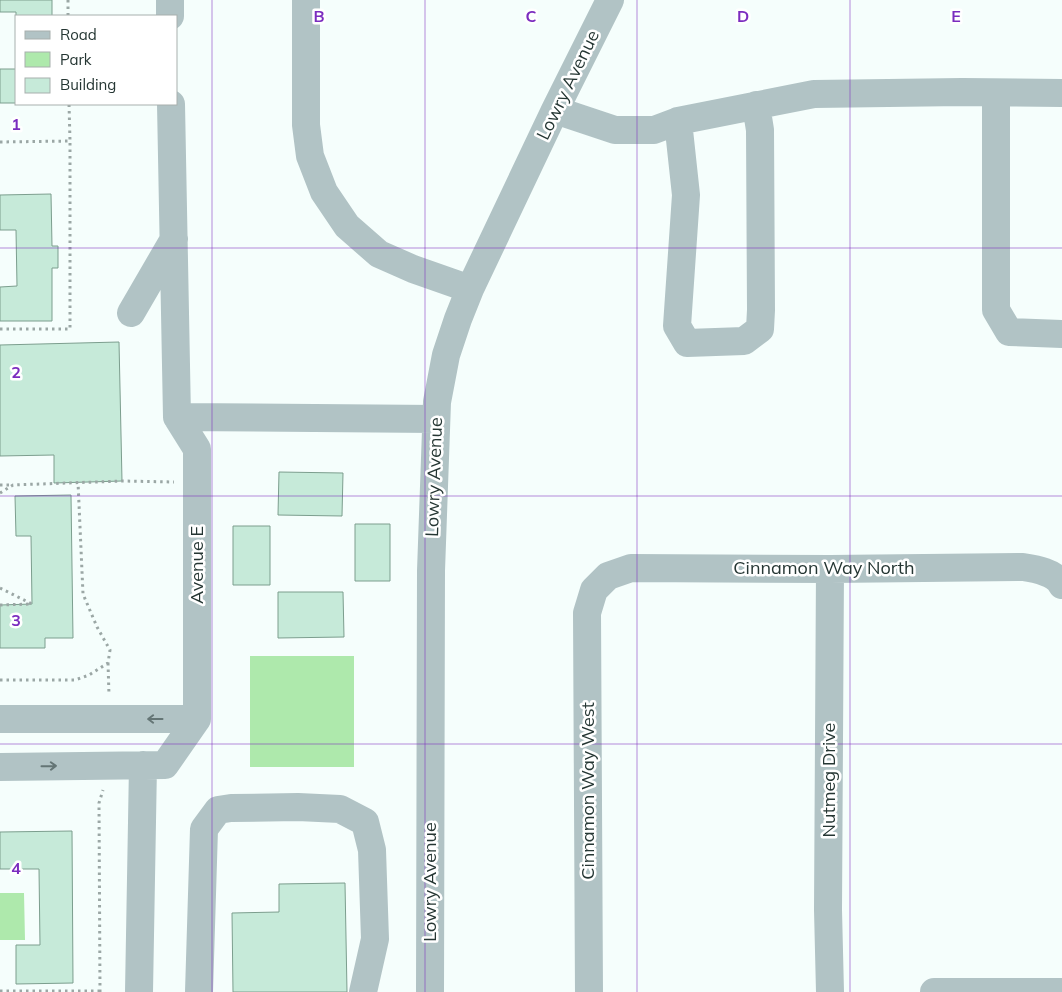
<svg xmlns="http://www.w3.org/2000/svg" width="1062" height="992" font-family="Mulish,sans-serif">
<rect width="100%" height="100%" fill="#f5fefc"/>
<path fill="#aee9ac" d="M250 656H354V767H250Z
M0 893H24L25 940H0Z"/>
<path fill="#c6ead9" stroke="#7c9e8e" d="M0 0H52V16H16V12H0Z
M0 69H16V103H0Z
M51 194 52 246H58V268H52V321H0V287L17 286 16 230H0V195Z
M119 342 122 481 54 483V455L0 456V345Z
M279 472 343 473 342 516 278 515Z
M71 495 73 638H45V648H0V605L32 604 31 536H16L15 496Z
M355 524H390V581H355Z
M233 526H270V585H233Z
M278 592H343L344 637 278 638Z
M72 831 73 983 16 984V945H40L39 869H0V832Z
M345 883 347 992H233L232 913 279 912V884Z"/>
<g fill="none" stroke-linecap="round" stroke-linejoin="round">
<path stroke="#9ba7a5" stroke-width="3" stroke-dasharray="2.5 4" stroke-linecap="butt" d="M68 0V16
M0 142 70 141 69 104
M0 329H70V141
M0 485H12
M0 493 13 485 122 481 174 482
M0 588 32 604
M0 605 32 604
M108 663 109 695
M0 680H75L89 675 108 663 110 650 97 627 83 594 78 482
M0 991H100
M100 992 99 803 103 790"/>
<path stroke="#b1c3c5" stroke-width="28" d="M170 0V16
M306 0V125L310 156 324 192 347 226 379 254 413 269 470 289
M996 93V310L1009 332 1062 334
M171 104 177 417
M555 110 615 130H654L678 121 814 94 962 92 1062 93
M678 121 686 195 677 326 687 343 744 341 760 329 761 310 760 130 756 105
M131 313 174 239
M177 417 197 449V719
M177 417 436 419
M0 719H197L165 765 0 767
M139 992 143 765
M199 992 204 829 218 810 231 808 298 807 340 809 365 822 372 850 375 939 363 992
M430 992 431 571 437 402 446 355 458 319 470 289 555 110 610 0
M589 992 587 613 594 590 608 576 631 568 830 569 1023 567C1036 569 1055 572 1062 585
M830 992 828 910 830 569
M934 992H1062"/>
</g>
<defs><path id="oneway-shaft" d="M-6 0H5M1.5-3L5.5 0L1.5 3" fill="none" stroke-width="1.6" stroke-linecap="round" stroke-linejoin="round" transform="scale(1.25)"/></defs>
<g stroke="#647575">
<use href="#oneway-shaft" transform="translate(155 719) rotate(180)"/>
<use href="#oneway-shaft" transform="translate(49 766) rotate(-1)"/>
</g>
<path fill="none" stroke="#7b2cbf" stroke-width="1" stroke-opacity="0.55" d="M212 0V992M425 0V992M637 0V992M850 0V992M0 248H1062M0 496H1062M0 744H1062"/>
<g text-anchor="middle" stroke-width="5" stroke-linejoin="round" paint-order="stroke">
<g font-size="18" fill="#253633" stroke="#fff">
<text transform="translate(568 85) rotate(-64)" y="6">Lowry Avenue</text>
<text transform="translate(434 477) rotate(-88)" y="6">Lowry Avenue</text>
<text transform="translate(197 565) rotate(-90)" y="6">Avenue E</text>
<text x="824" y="574">Cinnamon Way North</text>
<text transform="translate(829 780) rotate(-90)" y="6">Nutmeg Drive</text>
<text transform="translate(588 791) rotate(-90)" y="6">Cinnamon Way West</text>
<text transform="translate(430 882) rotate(-90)" y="6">Lowry Avenue</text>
</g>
</g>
<g font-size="16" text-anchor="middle" font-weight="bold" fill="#7b2cbf" stroke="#fff" stroke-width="5" stroke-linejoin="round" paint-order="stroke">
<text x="319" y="22">B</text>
<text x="531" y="22">C</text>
<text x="743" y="22">D</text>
<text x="956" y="22">E</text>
<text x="16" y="130">1</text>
<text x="16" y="378">2</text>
<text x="16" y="626">3</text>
<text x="16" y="874">4</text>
</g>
<rect x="15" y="15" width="162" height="90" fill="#ffffff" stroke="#a8afad"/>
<rect x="25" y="31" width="25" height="8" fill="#b1c3c5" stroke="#a8afad"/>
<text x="60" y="40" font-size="15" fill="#253633">Road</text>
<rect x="25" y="52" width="25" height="15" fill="#aee9ac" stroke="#a8afad"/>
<text x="60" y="65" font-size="15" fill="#253633">Park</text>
<rect x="25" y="78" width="25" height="15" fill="#c6ead9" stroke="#a8afad"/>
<text x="60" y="90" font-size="15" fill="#253633">Building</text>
</svg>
